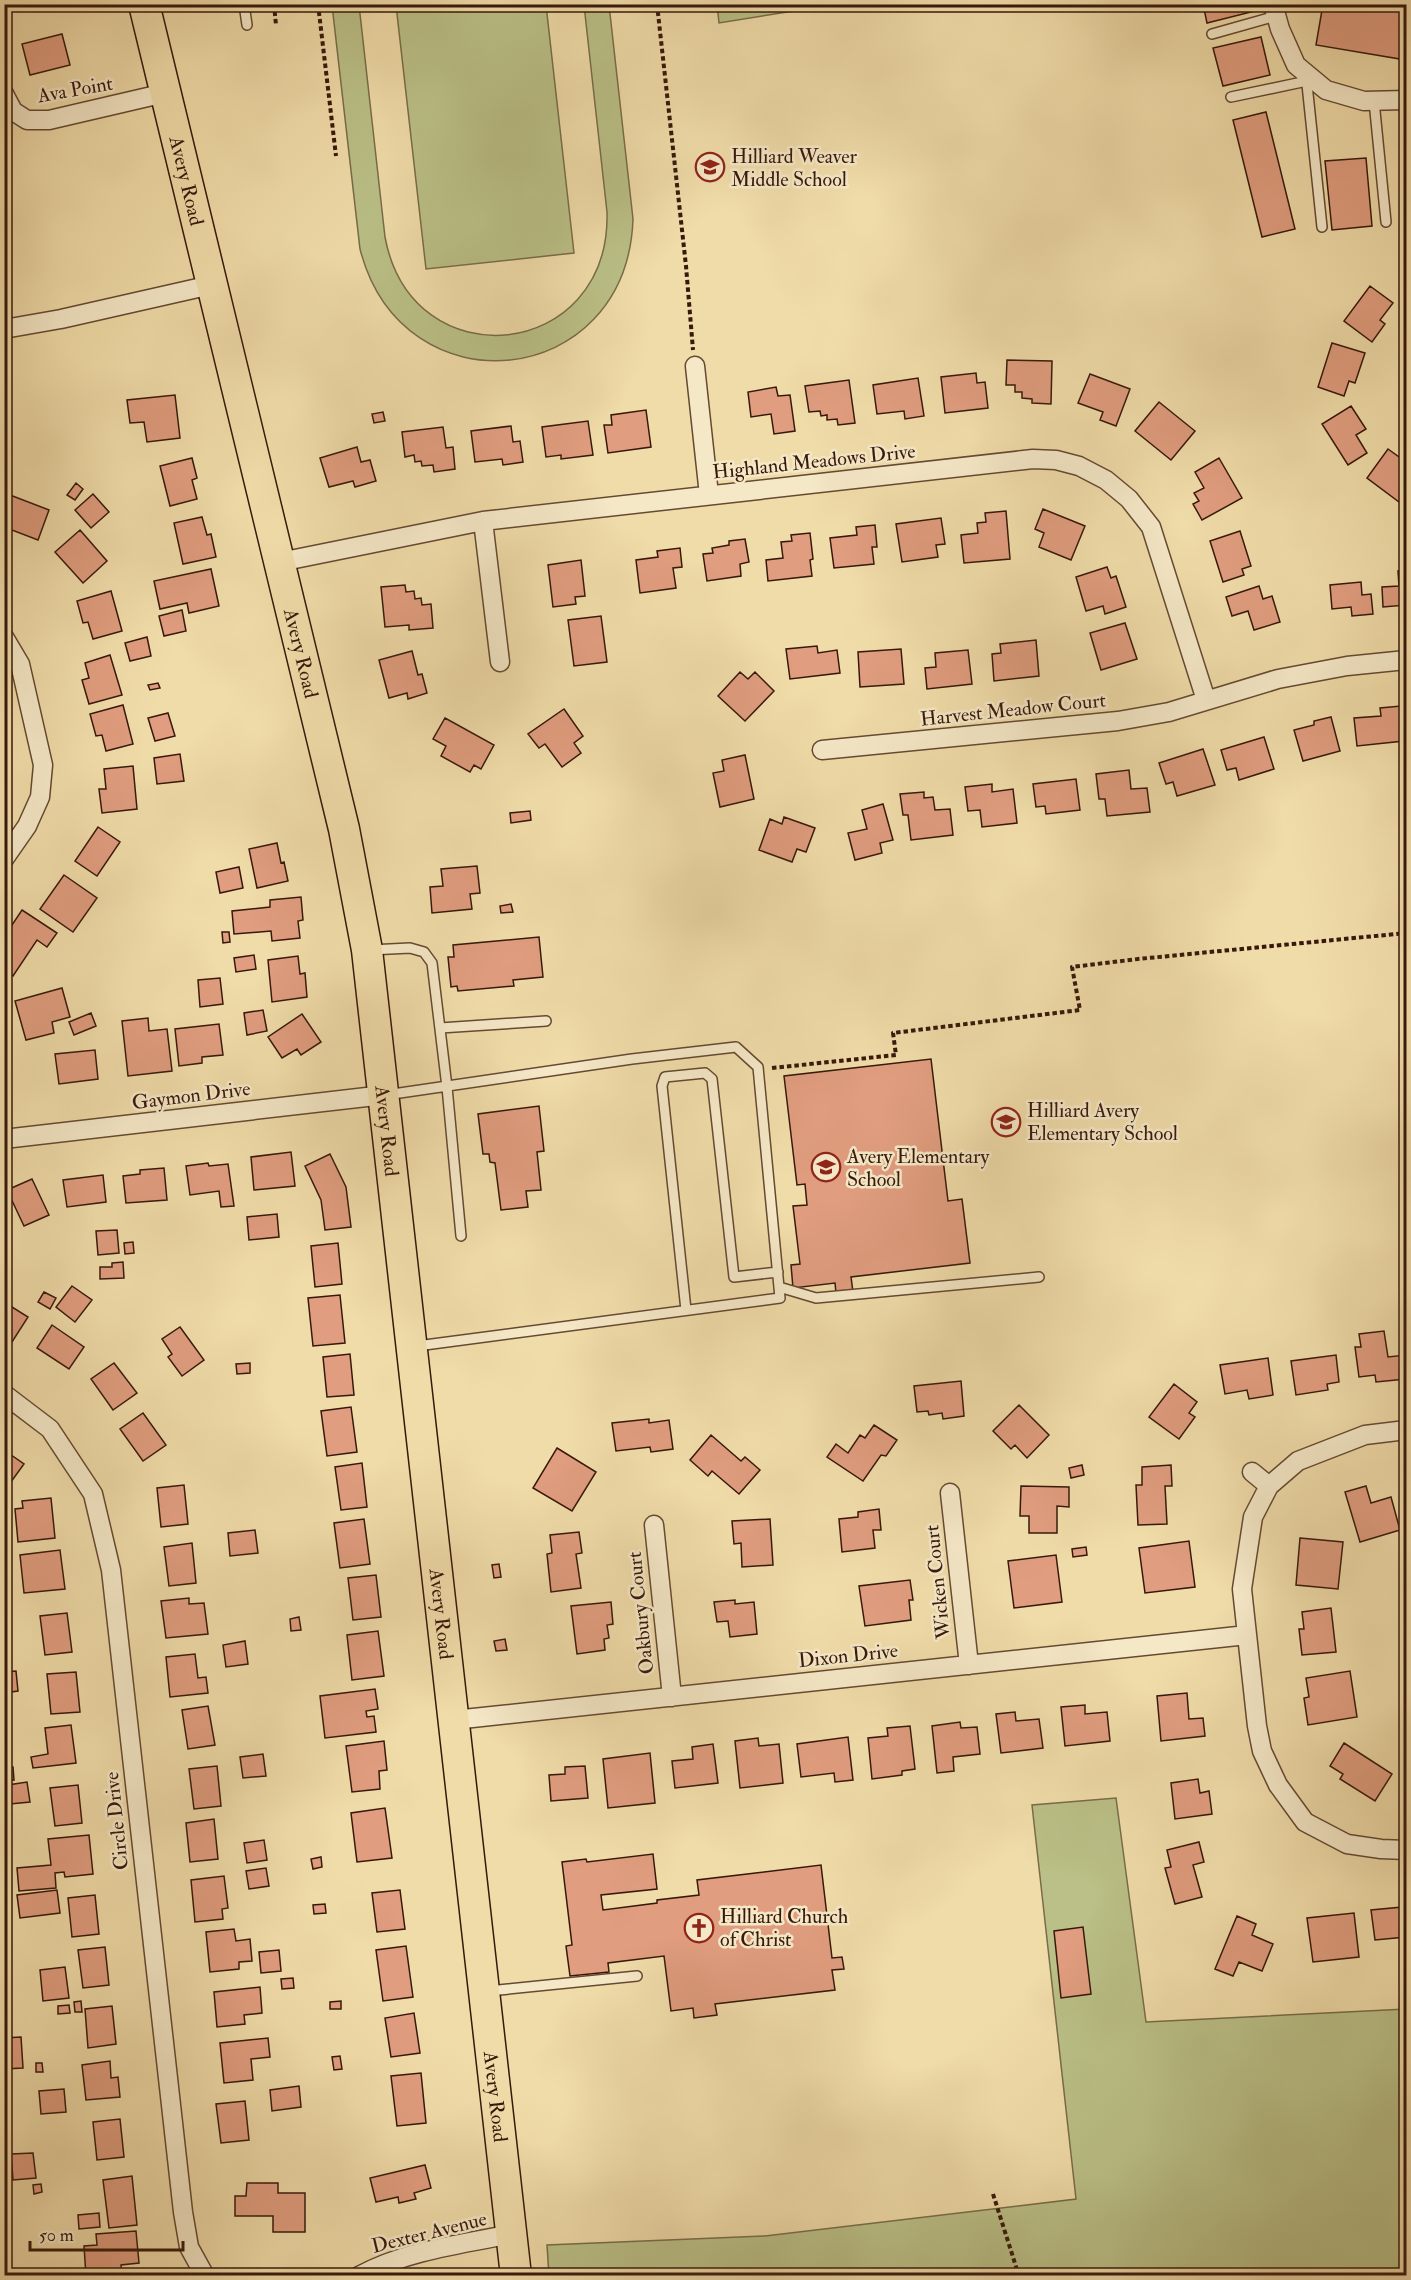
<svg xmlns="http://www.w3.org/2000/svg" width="1411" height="2280" font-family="'IM FELL Double Pica',serif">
<rect width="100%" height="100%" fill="#f0dca9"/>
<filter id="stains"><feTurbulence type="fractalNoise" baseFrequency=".00333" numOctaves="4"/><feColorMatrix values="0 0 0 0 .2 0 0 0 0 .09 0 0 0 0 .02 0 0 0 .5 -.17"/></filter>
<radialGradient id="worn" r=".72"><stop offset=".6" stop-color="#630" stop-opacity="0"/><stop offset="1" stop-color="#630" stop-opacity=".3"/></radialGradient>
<path fill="#bac087" stroke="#786c49" stroke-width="1.5" d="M717 4H831V5L719 23Z
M332 5H359L385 237C412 382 611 361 607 212L584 5H609L633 219C627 391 402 413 360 249Z
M396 5H546L574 253 426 269Z
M1116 1798 1146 2022 1406 2009V2275L549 2276 547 2245 765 2236 1076 2199 1032 1805Z"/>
<path fill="#e09d7f" stroke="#37180b" stroke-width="1.5" d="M1203 4H1254L1255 11 1207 23Z
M1323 4H1362L1406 12V60L1316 45Z
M62 34 70 65 30 75 22 44Z
M1261 37 1270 75 1223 86 1213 48Z
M1266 112 1295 229 1262 237 1233 120Z
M1366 158 1372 226 1332 230 1325 161Z
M1370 286 1393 303 1380 320 1385 324 1372 342 1344 321Z
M1332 343 1365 353 1355 383 1349 381 1344 396 1318 387Z
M1007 360 1052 361 1051 404 1032 403V399L1022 398V392H1015V385H1006Z
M976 373 977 383 985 382 988 408 945 413 941 377Z
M1090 374 1130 389 1116 426 1100 420 1103 412 1078 403Z
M918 378 924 416 905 419 904 411 877 414 873 385Z
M849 380 855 423 838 425 837 419 827 420V415L821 416 820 411 809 412 805 386Z
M776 387 778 396 790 395 795 431 774 434 771 414 751 417 748 392Z
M175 395 180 438 147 442 144 422 130 423 127 400Z
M1159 402 1195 431 1171 460 1135 431Z
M1351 406 1366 429 1356 435 1367 453 1348 465 1322 424Z
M646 410 651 447 608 453 604 425H612L611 415Z
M383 412 385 421 374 423 372 414Z
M588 421 593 455 561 459V455L546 457 542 427Z
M511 426 513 442 520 441 523 462 503 465 502 459 475 462 471 431Z
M443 427 446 448 453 447 455 469 434 472 433 465 422 466 421 461 415 462 414 455 405 457 402 432Z
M357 447 361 462 370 460 376 481 355 487 353 481 329 487 320 458Z
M1388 449 1406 462 1401 469 1406 472V501L1403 505 1367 478Z
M192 458 197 478 192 480 197 499 170 506 160 466Z
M1219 458 1242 498 1202 520 1193 504 1199 501 1194 493 1204 488 1195 472Z
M76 483 83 489 75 500 67 495Z
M93 494 109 512 91 528 75 510Z
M10 495 49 510 38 540 4 527V510Z
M1043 509 1085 526 1071 560 1039 547 1044 533 1035 529Z
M1006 511 1010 559 964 563 961 535 978 533 977 523 986 522 985 513Z
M202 517 207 535 211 534 216 557 183 564 174 523Z
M941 518 945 544 936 545 938 557 902 562 896 524Z
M875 525 877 547H872L874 564 834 568 830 538 857 535 856 527Z
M80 530 107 561 83 583 55 552Z
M1240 531 1251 566 1242 569 1244 575 1223 582 1210 541Z
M810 533 813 559 810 560 812 576 768 581 766 560 783 558 781 542 792 541 791 535Z
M745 539 749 562 740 564 741 576 707 581 703 554 713 553 712 548 729 545V541Z
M680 548 682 567 673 568 676 588 640 593 636 560 658 557 657 551Z
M581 560 585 596 575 597 576 604 553 607 548 565Z
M1107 567 1111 578 1116 576 1126 607 1105 614 1103 606 1086 611 1076 577Z
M211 569 219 606 189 613 187 603 160 609 154 581Z
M1406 570V610V605L1383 607 1382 587 1399 586 1398 571Z
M1361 582 1362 595 1371 594 1373 614 1352 616 1351 607 1332 609 1330 585Z
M405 585 406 592 414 591 415 599 421 598 422 605 431 604 433 628 409 630V625L385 627 381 587Z
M1259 586 1263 599 1272 596 1280 622 1254 630 1248 611 1232 616 1226 597Z
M111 591 122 631 93 639 88 622 83 623 77 601Z
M182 610 186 631 164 636 159 616Z
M601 616 607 662 574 666 568 620Z
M1125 623 1137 659 1101 670 1090 633Z
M147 637 151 656 130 661 125 643Z
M1036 640 1039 676 994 681 992 654 1001 653 1000 644Z
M817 646 818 653 837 650 840 673 790 679 786 649Z
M901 649 904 684 860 687 858 652Z
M968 650 972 684 927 689 925 668 936 667 935 653Z
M412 651 418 675 422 674 427 693 408 699 407 693 389 698 379 660Z
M110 655 122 695 89 704 82 680 89 678 85 663Z
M740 672 748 679 755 672 774 691 745 721 718 696Z
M158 683 160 688 150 690 148 685Z
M123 705 133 744 106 751 102 735 96 736 90 714Z
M1401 706 1404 741 1357 746 1354 718 1381 716 1380 708Z
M564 709 583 736 574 743 581 753 562 767 545 744 539 748 528 734Z
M168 713 175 736 155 741 148 718Z
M1331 717 1340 751 1303 761 1294 730 1314 725V721Z
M445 718 494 745 481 769 474 765 470 772 441 756 446 746 433 739Z
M1264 737 1274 769 1239 780 1236 768 1227 770 1221 750Z
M1203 749 1215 785 1177 796 1173 782 1166 784 1159 763Z
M180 754 184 781 157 784 154 758Z
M745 755 754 799 720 807 713 773 724 771 722 760Z
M133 766 137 809 102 813 99 789H106L104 769Z
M1129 770 1131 789 1147 788 1150 812 1107 816 1105 799H1099L1096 774Z
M1076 779 1080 810 1046 814 1045 806 1036 807 1033 784Z
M992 784V792L1013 789 1017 823 982 827 980 810 968 811 965 787Z
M924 792V798L933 797 935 810 950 809 953 835 911 840 908 815H903L900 794Z
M883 804 893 840 880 843 882 853 855 860 848 833 867 829 862 810Z
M530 811 531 820 511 823 510 813Z
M784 817 815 828 806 852 797 849 792 862 759 850 770 819 782 824Z
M98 827 120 842 97 876 75 861Z
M277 843 281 863 284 862 288 881 257 888 249 849Z
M477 866 480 893 470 894 472 909 432 913 430 887 443 886 441 869Z
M239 867 243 888 220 893 216 872Z
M64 875 97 898 73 932 40 909Z
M301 897 303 920 298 921 300 938 272 941 271 931 234 934 232 911 270 907V900Z
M511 904 513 912 501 913 500 906Z
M22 910 57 933 47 947 37 940 13 976 4 971V937Z
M222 932H229L230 942 223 943Z
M539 937 543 977 513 980 514 986 458 991 457 986 451 987 448 957H454L453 945Z
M254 955 256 969 236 972 234 958Z
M298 956 300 974 305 973 307 997 272 1002 268 960Z
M220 978 223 1004 200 1007 198 980Z
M62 988 70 1017 52 1022 54 1033 26 1040 15 1001Z
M263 1010 267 1031 247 1035 244 1013Z
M91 1013 96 1026 74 1035 69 1022Z
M302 1014 321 1042 301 1055 297 1049 282 1058 268 1037Z
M148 1018 149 1031 167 1029 172 1071 128 1076 122 1021Z
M219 1024 223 1055 202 1057V1063L179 1066 175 1029Z
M95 1050 98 1079 59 1084 55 1054Z
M931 1059 948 1201 962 1199 970 1263 851 1277 853 1292 836 1293 835 1283 793 1288 791 1265 800 1264 793 1206 807 1205 805 1184 797 1185 784 1076Z
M539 1106 544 1151 537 1152 541 1190 526 1191 528 1207 501 1210 495 1163 490 1162 489 1154H483L478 1114Z
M291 1152 295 1186 254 1190 251 1157Z
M330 1154 346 1187 351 1227 325 1230 321 1200 305 1166Z
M208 1163 209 1166 228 1164 234 1206 221 1207 219 1191 190 1195 186 1166Z
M164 1168 167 1200 126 1203 123 1176 140 1174V1170Z
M103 1175 106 1202 67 1207 63 1180Z
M32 1179 49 1215 24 1226 7 1190Z
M277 1214 279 1237 249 1240 247 1217Z
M117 1230 119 1253 98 1255 96 1231Z
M133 1242 134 1253 125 1254 124 1243Z
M338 1243 342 1284 315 1287 311 1246Z
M123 1262 124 1278 100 1279V1267H112V1263Z
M72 1286 92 1300 75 1322 56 1307Z
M44 1292 56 1298 50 1309 38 1302Z
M340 1295 345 1343 313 1346 308 1298Z
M4 1302 28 1317 12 1342 4 1337Z
M52 1325 84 1347 69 1369 37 1348Z
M180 1327 204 1360 182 1376 168 1357 172 1354 162 1339Z
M1384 1331 1388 1357 1406 1355V1379L1376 1382 1375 1375 1359 1377 1355 1347H1361L1359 1334Z
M350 1354 354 1395 327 1397 323 1357Z
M1336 1355 1339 1382 1327 1384 1328 1390 1296 1395 1291 1361Z
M1268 1358 1273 1395 1249 1399 1247 1390 1225 1394 1220 1365Z
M114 1363 137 1393 113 1410 91 1379Z
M250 1363V1373L237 1374 236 1364Z
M961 1381 964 1416 943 1419 942 1413 929 1415 928 1411 917 1412 914 1386Z
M1174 1384 1197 1402 1189 1413 1195 1417 1179 1439 1149 1417Z
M1019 1405 1049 1435 1027 1458 1015 1445 1011 1449 993 1431Z
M351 1407 357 1452 327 1456 321 1411Z
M143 1413 166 1445 143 1461 120 1429Z
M649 1419V1423L669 1420 673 1449 651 1452 650 1447 616 1451 612 1423Z
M874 1425 897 1440 886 1456 881 1455 863 1481 827 1457 836 1444 848 1453 860 1435 865 1438Z
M711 1435 741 1461 745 1457 760 1470 739 1494 712 1471 708 1476 690 1460Z
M557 1448 596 1472 572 1511 533 1488Z
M4 1450 24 1464 8 1486 4 1484Z
M362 1463 367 1507 341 1510 335 1467Z
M1082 1465 1084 1475 1071 1478 1069 1468Z
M1171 1465 1172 1486H1165L1167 1524 1138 1525 1136 1485H1142V1467Z
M184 1485 188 1524 161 1527 157 1488Z
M1021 1486 1069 1487V1507L1057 1506V1533H1029V1516H1020Z
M1366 1486 1371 1503 1391 1497 1400 1530 1360 1542 1345 1492Z
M51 1498 55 1538 18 1542 15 1509 23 1508 22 1501Z
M879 1509 881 1530H873L875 1548 842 1552 839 1519 858 1517V1512Z
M364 1519 370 1564 340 1568 334 1523Z
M770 1519 773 1565 742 1567 741 1543 734 1544 732 1521Z
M255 1530 258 1553 230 1556 228 1533Z
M579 1532 582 1553 576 1554 581 1588 551 1592 547 1554 552 1553 550 1535Z
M1300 1538 1343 1542 1338 1589 1296 1585Z
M1189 1541 1195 1587 1145 1593 1139 1548Z
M192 1543 196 1583 169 1586 164 1547Z
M1086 1547 1087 1555 1073 1557 1072 1549Z
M60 1550 65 1589 24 1593 20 1555Z
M1056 1555 1062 1602 1014 1608 1008 1561Z
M499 1564 501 1577 494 1578 492 1565Z
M376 1575 381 1617 353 1620 348 1578Z
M910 1580 913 1600H909L911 1620 865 1626 859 1586Z
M189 1598V1604L204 1603 208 1634 166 1638 161 1601Z
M735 1600V1604L754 1602 757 1634 730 1637 728 1621 717 1622 714 1602Z
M611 1602 613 1624 607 1625 609 1638 604 1639 605 1650 577 1654 571 1606Z
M1331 1608 1336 1652 1302 1655 1299 1629H1304L1302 1612Z
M67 1613 72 1652 45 1655 40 1616Z
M299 1617 301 1630 291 1631 290 1619Z
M378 1631 384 1676 352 1680 347 1635Z
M505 1639 507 1650 496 1651 494 1641Z
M245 1641 248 1664 226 1667 223 1645Z
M195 1654 198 1678 206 1677 208 1693 170 1697 166 1657Z
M16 1671 18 1691 4 1693V1672Z
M1350 1671 1357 1717 1308 1725 1304 1698 1309 1697 1306 1678Z
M76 1672 80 1712 51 1714 47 1674Z
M375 1689 378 1709 366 1711 367 1717 374 1716 376 1732 325 1738 320 1696Z
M1187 1693 1189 1719 1203 1718 1205 1736 1161 1741 1157 1696Z
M1085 1705V1714L1107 1712 1110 1741 1065 1746 1061 1707Z
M208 1706 215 1745 188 1749 182 1710Z
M1015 1712 1016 1721 1039 1719 1043 1748 1001 1753 996 1714Z
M960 1722 961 1728 977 1727 980 1754 953 1757 954 1771 937 1773 932 1726Z
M71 1725 76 1763 33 1768 31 1757 48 1754 45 1728Z
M910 1726 915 1769 902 1771V1775L872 1779 868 1738 888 1736 887 1728Z
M848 1737 853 1780 835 1782 834 1773 801 1777 797 1744Z
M758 1738 759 1746 779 1744 783 1783 740 1788 735 1741Z
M384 1741 387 1770 379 1771 380 1789 352 1792 346 1746Z
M1344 1743 1392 1774 1375 1801 1340 1779 1343 1774 1330 1766Z
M713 1744 718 1783 675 1788 672 1761 693 1759 692 1747Z
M650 1753 655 1803 608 1808 603 1759Z
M263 1754 266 1776 243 1778 240 1757Z
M217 1766 221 1806 194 1809 189 1769Z
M585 1766 588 1798 551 1801 549 1775 565 1774V1767Z
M13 1767 14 1780 4 1781V1768Z
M1198 1779 1200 1793 1209 1791 1212 1814 1175 1819 1171 1783Z
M27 1782 30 1802 10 1804 8 1785Z
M78 1785 82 1823 55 1826 50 1788Z
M385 1808 392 1858 357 1862 351 1813Z
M214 1819 218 1859 190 1862 186 1823Z
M89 1835 93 1874 65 1877 64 1872 55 1873 56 1888 19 1891 17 1868 51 1865 48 1839Z
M264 1840 267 1860 247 1863 244 1843Z
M1199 1842 1204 1862 1193 1865 1202 1897 1175 1904 1165 1868 1171 1867 1167 1850Z
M653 1854 657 1889 601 1895 603 1910 657 1903V1900L699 1895 697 1880 821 1865 832 1958 842 1957 844 1969 832 1970 835 1990 715 2004 717 2015 694 2018 693 2008 671 2011 664 1956 608 1963 609 1972 570 1976 566 1946 572 1945 562 1862 586 1859 587 1862Z
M321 1857 322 1867 313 1869 311 1859Z
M266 1868 269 1886 249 1889 246 1871Z
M224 1876 228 1908 222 1909 223 1919 195 1922 191 1880Z
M57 1890 60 1913 20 1918 17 1895Z
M400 1890 405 1929 377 1932 372 1893Z
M95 1895 99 1934 72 1937 68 1898Z
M1401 1902H1406V1937L1375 1940 1371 1910 1402 1907Z
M325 1904 326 1913 314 1914 313 1905Z
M1354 1913 1359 1957 1313 1962 1307 1918Z
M1237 1916 1256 1924 1252 1935 1273 1944 1262 1971 1239 1962 1233 1976 1215 1969Z
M1083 1927 1091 1994 1061 1998 1054 1931Z
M234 1929 236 1941 250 1939 252 1961 239 1962V1969L210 1972 206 1932Z
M406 1946 413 1997 383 2001 376 1950Z
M105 1947 109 1985 83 1988 78 1950Z
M279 1950 281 1971 261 1973 259 1952Z
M65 1967 69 1998 43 2001 40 1970Z
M293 1978 294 1988 282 1989 281 1979Z
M260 1987 262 2013 244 2015 245 2024 217 2027 214 1992Z
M81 2001 82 2012H75L74 2002Z
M341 2001V2009H330V2002Z
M69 2005 70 2013 58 2014V2006Z
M112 2006 116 2044 88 2048 85 2009Z
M414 2013 420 2053 391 2057 385 2018Z
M21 2037 23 2068 4 2069V2038Z
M268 2038 270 2057 251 2059 253 2080 224 2083 220 2043Z
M340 2056 342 2069 334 2070 332 2057Z
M110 2061 111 2078 118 2077 120 2097 86 2100 82 2065Z
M36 2063H42L43 2072H36Z
M421 2073 426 2123 397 2126 391 2076Z
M299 2086 301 2107 272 2111 270 2090Z
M64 2089 66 2112 41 2114 39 2091Z
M245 2101 249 2140 221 2143 216 2104Z
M120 2119 124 2157 97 2160 93 2122Z
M33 2153 36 2178 13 2180 11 2154Z
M425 2165 431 2188 414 2193 416 2199 399 2203 398 2197 376 2202 370 2178Z
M132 2176 137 2225 109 2228 103 2180Z
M247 2183H278V2193H305V2232H273V2216H235V2196H246Z
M41 2184 42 2192 34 2194 33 2185Z
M99 2213 100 2227 79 2229 78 2215Z
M136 2231 139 2263 121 2265 122 2276H86L84 2246 97 2245 96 2234Z"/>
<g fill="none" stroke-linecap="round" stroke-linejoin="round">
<g stroke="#654932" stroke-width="12">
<path id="service" d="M244 4 247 25
M1212 34 1276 16
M1306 75 1322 227
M1231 97 1307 81
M1374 101 1386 222
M370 950 410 948 424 952 432 963 447 1087 461 1236
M440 1028 546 1021
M386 1095 632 1059 736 1047 758 1067 780 1298 417 1346
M779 1287 816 1298 1039 1277
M686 1310 662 1086 665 1077 705 1073 712 1079 734 1277 778 1272
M489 1991 637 1976
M392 2262 393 2276"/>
</g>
<g stroke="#654932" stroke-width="21">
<path id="minor" d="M1273 4 1280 29 1296 65 1326 90 1364 101 1406 100
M4 94 13 111 27 120H49L165 93
M4 329 61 319 211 285
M695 366 709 495
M483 521 500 662
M280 562 483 521 1033 459 1056 460 1079 466 1106 480 1129 499 1151 527 1206 700
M4 637 20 664 43 765 40 797 27 826 4 859
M822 750 1118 721 1169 712 1278 679 1347 666 1406 660
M4 1139 384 1095
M4 1394 50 1429 93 1494 111 1570 183 2212 189 2247 205 2276
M1406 1430 1365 1435 1298 1461 1269 1486 1253 1517 1242 1589 1257 1726 1262 1751 1278 1785 1305 1822 1347 1844 1381 1849 1406 1850
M1252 1472 1269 1486
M950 1493 969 1665
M654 1525 672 1697
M454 1720 1247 1635
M359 2276C405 2251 461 2244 512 2234"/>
</g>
<g stroke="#37180b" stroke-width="33">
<g id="primary">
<path id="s1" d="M144 4 344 829 367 950 516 2276"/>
</g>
</g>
<path stroke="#37180b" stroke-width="4" stroke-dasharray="4.5 3" stroke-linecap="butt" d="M274 4 276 25
M318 4 336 156
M657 4 686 266 693 350
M772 1068 896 1055 893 1033 1080 1010 1072 967 1138 959 1406 933
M993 2194 1019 2276"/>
<use href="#service" stroke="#f5e8c7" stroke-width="9"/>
<use href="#minor" stroke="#f5e8c7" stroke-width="18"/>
<use href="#primary" stroke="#f0dca9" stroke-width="30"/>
</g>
<defs>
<g id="school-ring" transform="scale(1.5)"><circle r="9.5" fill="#f5e8c7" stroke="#8f2418" stroke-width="1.5"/><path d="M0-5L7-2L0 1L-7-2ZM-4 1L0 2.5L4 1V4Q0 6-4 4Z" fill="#8f2418"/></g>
<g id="church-ring" transform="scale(1.5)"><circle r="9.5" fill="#f5e8c7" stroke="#8f2418" stroke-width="1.5"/><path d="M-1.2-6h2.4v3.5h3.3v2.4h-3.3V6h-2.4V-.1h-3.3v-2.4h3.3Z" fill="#8f2418"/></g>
</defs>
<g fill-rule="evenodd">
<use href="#school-ring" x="710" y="167"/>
<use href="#school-ring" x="1006" y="1122"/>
<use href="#school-ring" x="826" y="1167"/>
<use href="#church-ring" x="699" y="1928"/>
</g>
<g text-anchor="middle" stroke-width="5" stroke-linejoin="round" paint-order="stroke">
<g font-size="20" fill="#37180b" stroke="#f5e8c7">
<text transform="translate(75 89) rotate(-10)" y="7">Ava Point</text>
<text dy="7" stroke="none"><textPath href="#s1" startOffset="182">Avery Road</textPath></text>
<text transform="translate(814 461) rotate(-6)" y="7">Highland Meadows Drive</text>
<text dy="7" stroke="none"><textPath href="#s1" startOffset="668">Avery Road</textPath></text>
<text transform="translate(1013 709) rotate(-6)" y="7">Harvest Meadow Court</text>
<text transform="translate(191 1095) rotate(-7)" y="7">Gaymon Drive</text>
<text dy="7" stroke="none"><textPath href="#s1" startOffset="1154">Avery Road</textPath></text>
<text transform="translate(937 1582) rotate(-96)" y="7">Wicken Court</text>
<text dy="7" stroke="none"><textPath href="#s1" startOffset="1640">Avery Road</textPath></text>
<text transform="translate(640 1613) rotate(-96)" y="7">Oakbury Court</text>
<text transform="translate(848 1655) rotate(-6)" y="7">Dixon Drive</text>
<text transform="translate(116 1821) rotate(-96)" y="7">Circle Drive</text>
<text dy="7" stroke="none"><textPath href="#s1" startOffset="2126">Avery Road</textPath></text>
<text transform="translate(429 2232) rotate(-14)" y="7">Dexter Avenue</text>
</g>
<g font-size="20" fill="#37180b" stroke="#f5e8c7" text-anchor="start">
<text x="731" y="163">Hilliard Weaver<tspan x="731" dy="23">Middle School</tspan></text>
<text x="1027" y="1117">Hilliard Avery<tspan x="1027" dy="23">Elementary School</tspan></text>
<text x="847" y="1163">Avery Elementary<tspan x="847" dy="23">School</tspan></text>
<text x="720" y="1923">Hilliard Church<tspan x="720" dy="23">of Christ</tspan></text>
</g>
</g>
<rect width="1411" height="2280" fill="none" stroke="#f0dca9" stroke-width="24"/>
<rect x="6" y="6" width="1399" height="2268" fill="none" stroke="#37180b" stroke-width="3"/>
<rect x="12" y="12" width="1387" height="2256" fill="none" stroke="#37180b" stroke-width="1.5"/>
<path d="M30 2241v9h153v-9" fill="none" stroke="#37180b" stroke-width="3"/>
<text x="39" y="2241" font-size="18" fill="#37180b" stroke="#f5e8c7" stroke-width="4.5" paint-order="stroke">50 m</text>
<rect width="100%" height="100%" filter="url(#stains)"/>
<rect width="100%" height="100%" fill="url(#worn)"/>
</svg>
